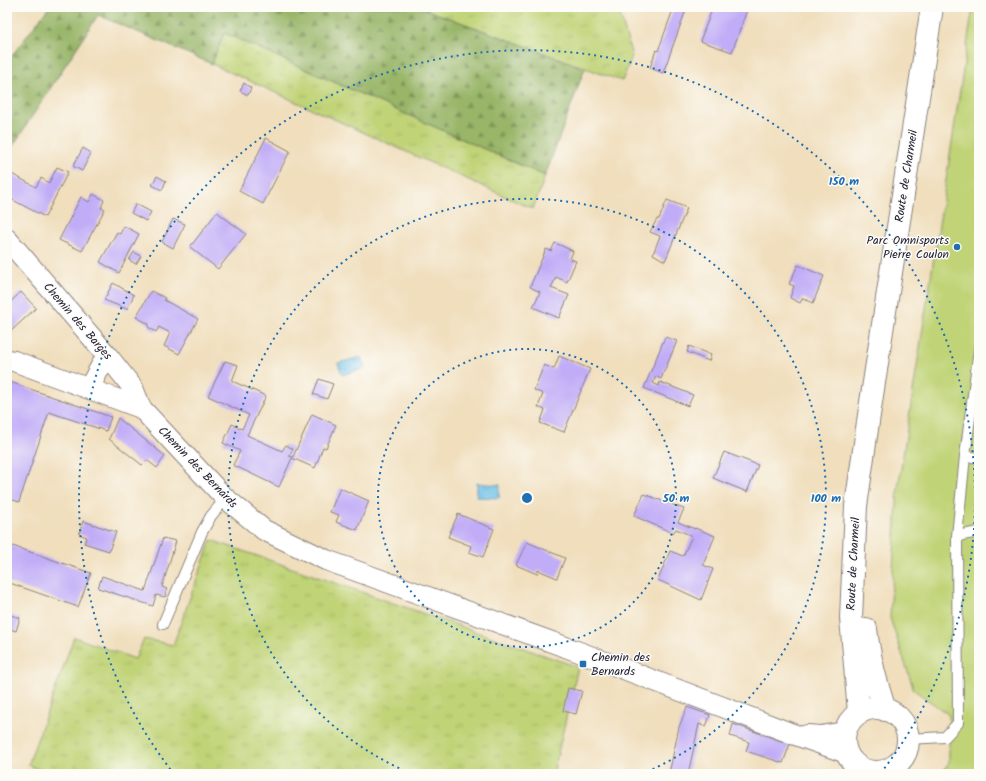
<svg xmlns="http://www.w3.org/2000/svg" width="986" height="781" font-family="Kalam,sans-serif">
<defs>
<pattern id="grass-tufts" width="24" height="20" patternUnits="userSpaceOnUse"><rect width="24" height="20" fill="#c0d376"/><path d="M3 7l-1-3M5 7V3M7 7l1-3M15 17l-1-3M17 17v-4M19 17l1-3" fill="none" stroke="#a5b567"/></pattern>
<pattern id="forest-firs" width="22" height="20" patternUnits="userSpaceOnUse"><rect width="22" height="20" fill="#98b567"/><path d="M5 1l3.5 6h-7zM16 11l3.5 6h-7z" fill="#7c9356"/></pattern>
<pattern id="water-ripples" width="26" height="14" patternUnits="userSpaceOnUse"><rect width="26" height="14" fill="#6cc0e8"/><path d="M2 4q2-2 4 0t4 0M15 11q2-2 4 0t4 0" fill="none" stroke="#589cbd"/></pattern>
</defs>
<rect width="100%" height="100%" fill="#fdfcf7"/>
<filter id="ink" filterUnits="userSpaceOnUse"><feTurbulence type="fractalNoise" baseFrequency=".025" numOctaves="2"/><feDisplacementMap in="SourceGraphic" scale="8" xChannelSelector="R" yChannelSelector="G"/><feConvolveMatrix kernelMatrix="1 2 1 2 8 2 1 2 1" color-interpolation-filters="sRGB"/></filter>
<filter id="wash" filterUnits="userSpaceOnUse"><feTurbulence type="fractalNoise" baseFrequency=".012" numOctaves="4" result="noise"/><feDisplacementMap in="SourceGraphic" scale="16" xChannelSelector="R" yChannelSelector="G"/><feGaussianBlur stdDeviation="0.9" result="paint"/><feColorMatrix in="noise" values="0 0 0 0 0 0 0 0 0 0 0 0 0 0 0 0 0 1.4 0 .05"/><feComposite in="paint" operator="in"/></filter>
<g filter="url(#wash)">
<rect width="100%" height="100%" fill="#f0debc"/>
<path fill="url(#grass-tufts)" stroke="#717a58" d="M419 7H618L632 56 622 81 585 68Z
M224 33 545 176 533 209 212 64Z
M211 540 578 667 553 774H51L28 765 74 637 135 659 144 639 173 645Z"/>
<path fill="url(#forest-firs)" stroke="#5d6c51" d="M49 7H419L585 68 545 176 224 33 212 64 98 15 7 155V62Z"/>
<path fill="#c0d376" stroke="#717a58" d="M973 7H979V774H941L949 763V715L914 690 890 618 898 488Z"/>
<path fill="url(#water-ripples)" stroke="#477192" d="M361 357 365 368 342 375 338 363Z
M477 483 500 485 499 498 477 497Z"/>
<g id="blocks">
<path fill="#c1adf7" d="M674 7H687L663 73 650 68 656 50 658 51Z
M713 7H748L732 52 700 41Z
M244 83 251 88 248 95 240 91Z
M266 138 290 151 263 204 239 191Z
M83 148 91 153 82 171 73 166Z
M57 167 68 172 45 217 7 197 8 172 36 187 41 178 49 183Z
M157 176 166 181 162 190 152 185Z
M93 194 104 200 101 208 105 209 82 251 59 240 81 197 89 202Z
M667 200 687 208 665 261 653 254 660 236 650 232 657 219H659Z
M136 204 151 212 146 221 131 213Z
M217 212 246 234 218 269 190 247Z
M173 219 185 224 173 248 162 242Z
M124 226 139 234 119 273 100 262 117 232 120 234Z
M555 243 573 251 570 259 576 261 567 282 556 277 551 288 569 295 559 318 533 307 540 292 530 287 546 249 551 251Z
M134 252 141 256 136 264 129 260Z
M798 265 824 276 813 303 803 298 800 303 790 298 794 286 789 284Z
M113 283 134 295 127 309 104 300Z
M151 291 165 298 164 300 198 319 179 354 164 346 170 333 159 327 156 332 148 327 149 324 136 317Z
M21 292 36 308 10 332 7 328V305Z
M665 337 677 341 661 379 656 376 653 383 659 386 660 382 693 395 688 406 644 388Z
M689 346 711 355 709 361 687 352Z
M559 356 590 369 564 432 540 423 545 410 538 407 543 394 534 390 544 365 554 369Z
M225 361 238 365 232 381 266 396 247 435 282 451 286 445 293 449 289 456 293 457 312 414 336 425 326 448 323 447 315 468 292 458 279 487 233 465 240 451 223 443 232 424 242 429 249 415 208 396Z
M319 379 333 384 327 399 313 394Z
M7 381 111 417 106 431 49 412 19 502 7 498Z
M118 418 165 456 157 468 147 460 142 465 109 439Z
M724 452 758 465 747 492 713 478Z
M340 488 369 501 357 530 336 522 339 515 330 512Z
M644 494 684 509 678 522 695 529V528L715 536 703 565 713 569 701 600 658 580 670 551 683 556 692 536 676 529 673 533 634 516Z
M458 514 494 529 483 557 469 552 471 546 448 537Z
M83 521 116 532 109 551 84 543 87 537 79 534Z
M163 538 176 541 162 587 167 589 165 597 156 595 153 606 98 588 102 576 145 591Z
M527 542 565 558 557 578 538 570 537 574 516 565Z
M7 544 91 573 78 607 7 582Z
M7 614 20 618 16 631 7 628Z
M568 688 582 691 576 714 563 711Z
M687 707 710 715 706 727 699 724 688 774H669L679 727Z
M733 724 790 744 783 763 746 751 749 742 730 736Z"/>
</g>
</g>
<g filter="url(#ink)">
<use href="#blocks" fill-opacity="0" stroke="#89807c" stroke-width="1"/>
<g fill="none" stroke-linecap="round" stroke-linejoin="round">
<g stroke="#89807c" stroke-width="12">
<path id="lane" d="M965 456 979 458
M957 536 979 532
M163 624 202 532 211 516 226 498
M908 739 945 737 958 723 957 536 965 456 979 349"/>
</g>
<g stroke="#89807c" stroke-width="22">
<path id="street" d="M7 239 107 355 133 388 141 408 224 497 264 530 326 560 582 653 793 734 847 753
M7 360 14 361 141 408
M89 388 107 355
M807 735 820 736 845 732"/>
</g>
<g stroke="#89807c" stroke-width="24">
<path id="primary" d="M866 629C869 657 876 683 885 710
M844 740a32 32 0 1 1 64 0a32 32 0 1 1-64 0Z
M859 713 851 618 856 506 869 415 932 7"/>
</g>
<use href="#lane" stroke="#fff" stroke-width="10"/>
<use href="#street" stroke="#fff" stroke-width="20"/>
<use href="#primary" stroke="#fff" stroke-width="22"/>
</g>
</g>
<g fill="none" stroke="#1f6fb2" stroke-width="2" stroke-dasharray="2 4">
<circle cx="527" cy="498" r="149"/>
<path d="M410 773A299 299 0 1 1 644 773"/>
<path d="M174 774A448 448 0 1 1 880 774"/>
</g>
<g fill="#1f6fb2" stroke="#fdfcf7" stroke-width="1.5">
<circle cx="957" cy="247" r="4"/>
<rect x="579" y="660" width="8" height="8" rx="2"/>
</g>
<g text-anchor="middle" stroke-width="3" stroke-linejoin="round" paint-order="stroke">
<g font-size="12" fill="#22223b" stroke="#fdfcf7">
<text transform="translate(906 176) rotate(-81)" y="4">Route de Charmeil</text>
<text transform="translate(78 321) rotate(49)" y="4">Chemin des Barges</text>
<text transform="translate(198 467) rotate(46)" y="4">Chemin des Bernards</text>
<text transform="translate(853 564) rotate(-87)" y="4">Route de Charmeil</text>
</g>
<g font-size="12" fill="#22223b" stroke="#fdfcf7" text-anchor="end">
<text x="949" y="244">Parc Omnisports<tspan x="949" dy="14">Pierre Coulon</tspan></text>
<text x="591" y="661" text-anchor="start">Chemin des<tspan x="591" dy="14">Bernards</tspan></text>
</g>
</g>
<circle cx="527" cy="498" r="6" fill="#1f6fb2" stroke="#fdfcf7" stroke-width="2"/>
<g font-size="12" text-anchor="middle" font-weight="bold" fill="#1f6fb2" stroke="#fdfcf7" stroke-width="3" stroke-linejoin="round" paint-order="stroke">
<text x="844" y="185">150 m</text>
<text x="676" y="502">50 m</text>
<text x="826" y="502">100 m</text>
</g>
<rect width="986" height="781" fill="none" stroke="#fdfcf7" stroke-width="24"/>
</svg>
